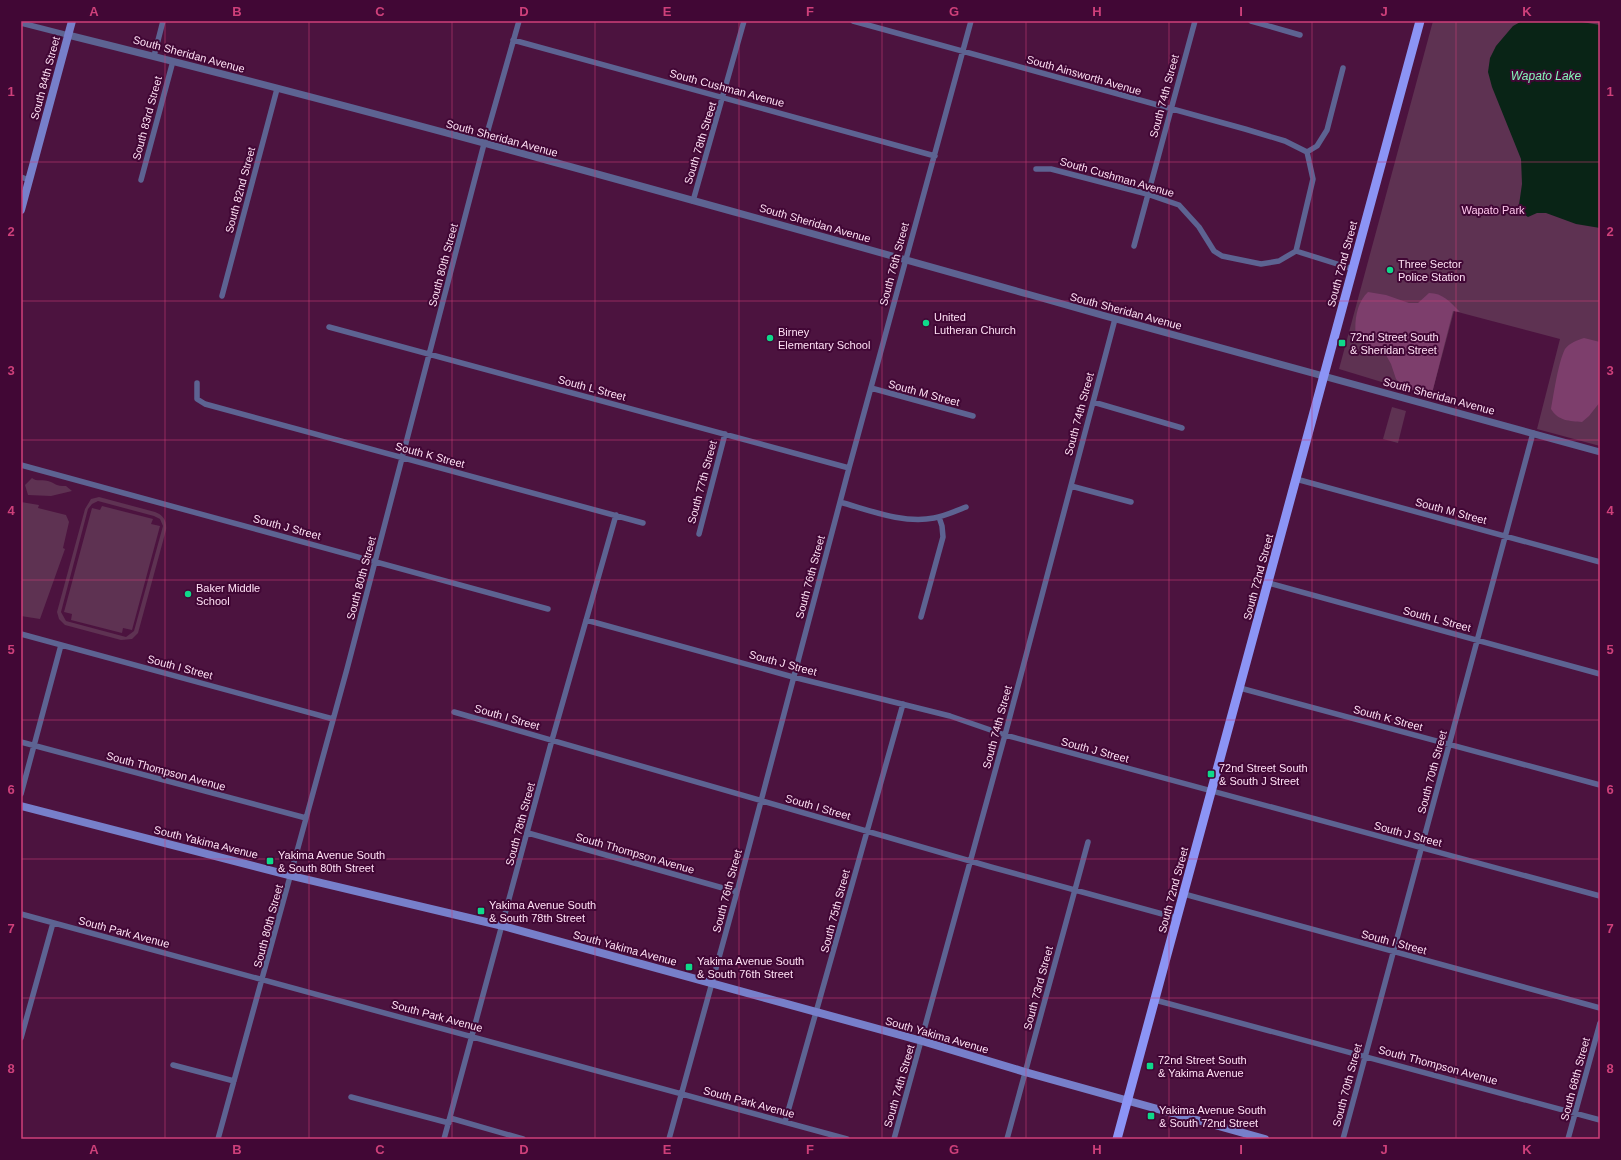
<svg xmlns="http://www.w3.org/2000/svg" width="1621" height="1160" font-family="Helvetica,sans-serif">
<rect width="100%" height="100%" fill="#4c133f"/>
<path fill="#5e3252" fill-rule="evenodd" d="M1433 21H1600V446L1537 429 1560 339 1454 311 1431 397 1339 369Z
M1392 407 1406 411 1398 443 1383 439Z
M32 478C37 482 42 479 48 481 57 484 55 486 66 486L72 491 51 496 28 495 25 485Z
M99 497 155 512C164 515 167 522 166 530L138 633 132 639 121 640 65 625 59 619 57 612 85 509 91 499ZM98 501 154 516 160 519 163 526 134 631 126 637 66 621 61 612 88 509 92 504Z
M21 502 39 505 38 508 66 515 69 522 63 548 65 549 40 619 21 616Z
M102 506 153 519 151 524 160 526 132 630 123 628 122 633 71 620 72 614 64 612 92 508 100 510Z"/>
<path fill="#7d3e6c" d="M1368 292 1386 295 1409 303H1418L1429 293C1443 293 1450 302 1460 312L1453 311 1431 397 1402 385 1396 379 1391 364 1386 355 1356 339C1354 323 1356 303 1368 292Z
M1584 338 1600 342V402L1589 416 1582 422C1570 421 1558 421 1551 409 1554 393 1558 363 1565 349 1569 343 1578 340 1584 338Z"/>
<path fill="#092416" d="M1522 21H1576L1600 25V228L1576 224 1546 213H1537L1528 217 1521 212 1519 205 1522 184 1521 159 1492 87 1488 72 1490 58 1496 46 1513 26Z"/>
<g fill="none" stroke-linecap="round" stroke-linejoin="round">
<path stroke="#5d6392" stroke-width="5.5" d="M853 21 1245 129 1285 141 1307 152
M1251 21 1300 35
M21 23 68 35
M513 40 935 156
M154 56 163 21
M1307 152 1317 146 1327 130 1343 68
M1036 169H1051L1147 194 1179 205 1199 227 1214 251 1222 256 1261 264 1279 261 1296 251
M21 177 29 180
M141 180 173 61
M693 201 744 21
M1134 246 1195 21
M1296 251 1313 179 1307 152
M1296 251 1353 269
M222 296 277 89
M329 327 849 468
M197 383V399L205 404 643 523
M871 388 973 416
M1093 402 1182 428
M21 465 548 609
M1296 479 1600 562
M1071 486 1131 502
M840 502C869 510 903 524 934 518 945 516 956 511 966 507
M699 534 725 434
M1269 583 1600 674
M921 617 943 537 942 526 939 517
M586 620 793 677 950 716 1005 735 1600 896
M21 634 333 719
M1240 688 1600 785
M454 712 991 867 1177 918
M21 742 306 818
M21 794 61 645
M528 833 737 892
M1184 894 1600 1008
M21 914 847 1139
M1155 1000 1600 1120
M21 1038 53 923
M173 1065 234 1081
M351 1097 449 1123
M450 1118 523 1139
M785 1122 903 704
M218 1139 347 669 484 144 519 21
M444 1139 552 740 616 515
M669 1139 737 892 849 468 971 21
M894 1139 1005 735 1115 319
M1007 1139 1088 842
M1343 1139 1533 433
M1568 1139 1600 1023"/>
<path stroke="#5d6392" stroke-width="7" d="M68 35C391 115 711 205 1031 295 1220 349 1410 399 1600 452"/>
<path stroke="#777fca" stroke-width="8" d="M21 210 72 21
M21 806 292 876 503 926 922 1041 1025 1072 1265 1139"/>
<path stroke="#8c94f5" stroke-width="9" d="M1117 1139 1420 21"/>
</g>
<path fill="none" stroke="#ce407a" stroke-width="1" stroke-opacity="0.55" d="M165 21V1139M309 21V1139M452 21V1139M595 21V1139M739 21V1139M882 21V1139M1026 21V1139M1169 21V1139M1312 21V1139M1456 21V1139M21 162H1600M21 301H1600M21 440H1600M21 580H1600M21 720H1600M21 859H1600M21 998H1600"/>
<g fill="#0fd98a" stroke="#410735" stroke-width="1.5">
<circle cx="1390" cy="270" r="4"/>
<circle cx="926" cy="323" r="4"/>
<circle cx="770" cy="338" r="4"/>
<rect x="1338" y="339" width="8" height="8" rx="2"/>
<circle cx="188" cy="594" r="4"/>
<rect x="1207" y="770" width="8" height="8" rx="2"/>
<rect x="266" y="857" width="8" height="8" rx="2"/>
<rect x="477" y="907" width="8" height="8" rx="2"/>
<rect x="685" y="963" width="8" height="8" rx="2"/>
<rect x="1146" y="1062" width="8" height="8" rx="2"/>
<rect x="1147" y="1112" width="8" height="8" rx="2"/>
</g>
<g text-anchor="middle" stroke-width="4" stroke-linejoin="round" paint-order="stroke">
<g font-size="11" fill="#ffe1f5" stroke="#410735">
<text transform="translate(189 54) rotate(15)" y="4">South Sheridan Avenue</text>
<text transform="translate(1084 75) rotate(16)" y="4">South Ainsworth Avenue</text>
<text transform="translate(45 78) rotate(-75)" y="4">South 84th Street</text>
<text transform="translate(727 88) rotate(15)" y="4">South Cushman Avenue</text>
<text transform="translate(1164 96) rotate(-75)" y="4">South 74th Street</text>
<text transform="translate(147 118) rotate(-75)" y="4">South 83rd Street</text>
<text transform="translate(502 138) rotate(15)" y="4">South Sheridan Avenue</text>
<text transform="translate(700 143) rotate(-73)" y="4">South 78th Street</text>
<text transform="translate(1117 177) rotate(16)" y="4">South Cushman Avenue</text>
<text transform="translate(240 190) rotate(-75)" y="4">South 82nd Street</text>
<text transform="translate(815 223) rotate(16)" y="4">South Sheridan Avenue</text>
<text transform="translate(894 264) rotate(-75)" y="4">South 76th Street</text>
<text transform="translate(1342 264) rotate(-75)" y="4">South 72nd Street</text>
<text transform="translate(443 265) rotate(-75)" y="4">South 80th Street</text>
<text transform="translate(1126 311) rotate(15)" y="4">South Sheridan Avenue</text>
<text transform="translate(592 388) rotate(15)" y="4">South L Street</text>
<text transform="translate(924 393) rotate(15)" y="4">South M Street</text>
<text transform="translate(1439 396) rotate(15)" y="4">South Sheridan Avenue</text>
<text transform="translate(1079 414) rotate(-75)" y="4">South 74th Street</text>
<text transform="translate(430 455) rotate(15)" y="4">South K Street</text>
<text transform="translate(702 482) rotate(-75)" y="4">South 77th Street</text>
<text transform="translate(1451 511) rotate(15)" y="4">South M Street</text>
<text transform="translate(287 527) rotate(15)" y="4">South J Street</text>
<text transform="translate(810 577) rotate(-75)" y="4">South 76th Street</text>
<text transform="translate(1258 577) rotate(-75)" y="4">South 72nd Street</text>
<text transform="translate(361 578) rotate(-75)" y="4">South 80th Street</text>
<text transform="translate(1437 619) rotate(15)" y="4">South L Street</text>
<text transform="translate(783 663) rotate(15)" y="4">South J Street</text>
<text transform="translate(180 667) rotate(15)" y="4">South I Street</text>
<text transform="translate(507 717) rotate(16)" y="4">South I Street</text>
<text transform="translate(1388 718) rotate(15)" y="4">South K Street</text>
<text transform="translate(997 727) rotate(-75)" y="4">South 74th Street</text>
<text transform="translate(1095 750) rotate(15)" y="4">South J Street</text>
<text transform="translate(166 771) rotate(15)" y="4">South Thompson Avenue</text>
<text transform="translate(1432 772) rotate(-75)" y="4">South 70th Street</text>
<text transform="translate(818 807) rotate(16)" y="4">South I Street</text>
<text transform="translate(520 824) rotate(-75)" y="4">South 78th Street</text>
<text transform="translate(1408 834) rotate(15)" y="4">South J Street</text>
<text transform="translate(206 842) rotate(14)" y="4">South Yakima Avenue</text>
<text transform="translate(635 853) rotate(16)" y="4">South Thompson Avenue</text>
<text transform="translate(1173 890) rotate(-75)" y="4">South 72nd Street</text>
<text transform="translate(727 891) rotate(-75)" y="4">South 76th Street</text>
<text transform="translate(835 911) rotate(-75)" y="4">South 75th Street</text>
<text transform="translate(268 926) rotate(-75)" y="4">South 80th Street</text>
<text transform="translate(124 932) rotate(15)" y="4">South Park Avenue</text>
<text transform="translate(1394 942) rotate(15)" y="4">South I Street</text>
<text transform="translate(625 948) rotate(15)" y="4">South Yakima Avenue</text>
<text transform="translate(1038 988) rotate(-75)" y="4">South 73rd Street</text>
<text transform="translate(437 1016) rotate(15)" y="4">South Park Avenue</text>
<text transform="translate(937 1035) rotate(16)" y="4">South Yakima Avenue</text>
<text transform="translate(1438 1065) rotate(15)" y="4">South Thompson Avenue</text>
<text transform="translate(1575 1079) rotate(-75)" y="4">South 68th Street</text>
<text transform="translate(1347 1085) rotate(-75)" y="4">South 70th Street</text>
<text transform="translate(899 1086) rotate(-74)" y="4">South 74th Street</text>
<text transform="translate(749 1102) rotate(15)" y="4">South Park Avenue</text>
</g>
<g font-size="11" fill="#ffc6ed" stroke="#410735">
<text x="1493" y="214">Wapato Park</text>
</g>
<g font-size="11" fill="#ffe1f5" stroke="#410735" text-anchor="start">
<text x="1398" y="268">Three Sector<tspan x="1398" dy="13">Police Station</tspan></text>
<text x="934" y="321">United<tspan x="934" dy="13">Lutheran Church</tspan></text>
<text x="778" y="336">Birney<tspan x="778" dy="13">Elementary School</tspan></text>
<text x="1350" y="341">72nd Street South<tspan x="1350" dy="13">&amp; Sheridan Street</tspan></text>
<text x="196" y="592">Baker Middle<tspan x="196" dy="13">School</tspan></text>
<text x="1219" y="772">72nd Street South<tspan x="1219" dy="13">&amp; South J Street</tspan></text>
<text x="278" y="859">Yakima Avenue South<tspan x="278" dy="13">&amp; South 80th Street</tspan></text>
<text x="489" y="909">Yakima Avenue South<tspan x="489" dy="13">&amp; South 78th Street</tspan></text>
<text x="697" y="965">Yakima Avenue South<tspan x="697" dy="13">&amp; South 76th Street</tspan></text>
<text x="1158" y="1064">72nd Street South<tspan x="1158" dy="13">&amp; Yakima Avenue</tspan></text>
<text x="1159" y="1114">Yakima Avenue South<tspan x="1159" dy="13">&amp; South 72nd Street</tspan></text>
</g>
<g font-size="12" font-style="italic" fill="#84f6b8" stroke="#410735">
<text x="1546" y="80">Wapato Lake</text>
</g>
</g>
<rect width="1621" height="1160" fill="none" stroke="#410735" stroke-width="44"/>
<rect x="22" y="22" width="1577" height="1116" fill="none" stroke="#ce407a" stroke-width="1.5"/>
<g font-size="13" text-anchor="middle" font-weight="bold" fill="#ce407a">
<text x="94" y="16">A</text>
<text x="237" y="16">B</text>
<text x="380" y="16">C</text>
<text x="524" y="16">D</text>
<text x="667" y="16">E</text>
<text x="810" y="16">F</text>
<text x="954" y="16">G</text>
<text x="1097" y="16">H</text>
<text x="1241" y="16">I</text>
<text x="1384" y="16">J</text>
<text x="1527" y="16">K</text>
<text x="11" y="96">1</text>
<text x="1610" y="96">1</text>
<text x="11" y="236">2</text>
<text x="1610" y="236">2</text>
<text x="11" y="375">3</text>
<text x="1610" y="375">3</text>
<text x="11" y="515">4</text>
<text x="1610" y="515">4</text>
<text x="11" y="654">5</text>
<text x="1610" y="654">5</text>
<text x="11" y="794">6</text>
<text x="1610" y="794">6</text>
<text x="11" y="933">7</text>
<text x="1610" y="933">7</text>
<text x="11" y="1073">8</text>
<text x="1610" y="1073">8</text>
<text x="94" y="1154">A</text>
<text x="237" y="1154">B</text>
<text x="380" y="1154">C</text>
<text x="524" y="1154">D</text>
<text x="667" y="1154">E</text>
<text x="810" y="1154">F</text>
<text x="954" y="1154">G</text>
<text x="1097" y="1154">H</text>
<text x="1241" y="1154">I</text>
<text x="1384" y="1154">J</text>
<text x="1527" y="1154">K</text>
</g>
</svg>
